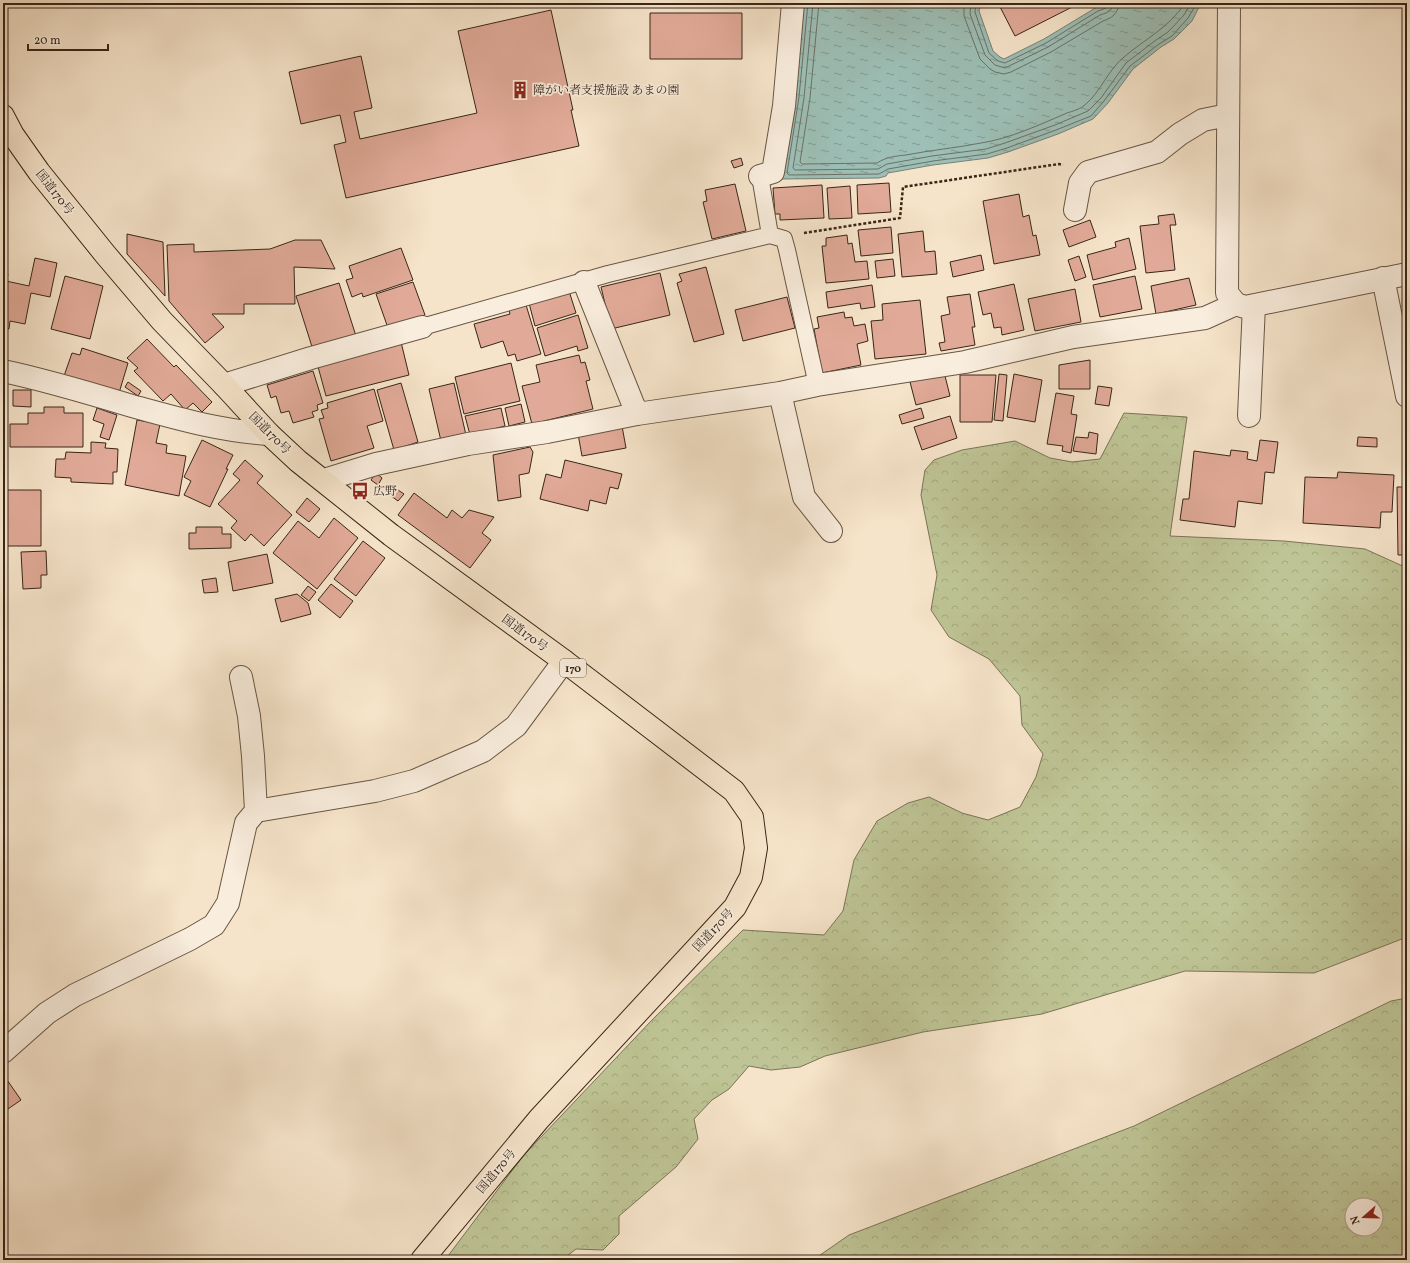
<svg xmlns="http://www.w3.org/2000/svg" width="1410" height="1263" font-family="Vollkorn,'Noto Serif JP',serif">
<defs>
<pattern id="forest-crowns" width="20" height="18" patternUnits="userSpaceOnUse"><rect width="20" height="18" fill="#bec495"/><path d="M2 6a3 3 0 1 1 6 0M12 15a3 3 0 1 1 6 0" fill="none" stroke="#a4a880"/></pattern>
<pattern id="water-ripples" width="26" height="14" patternUnits="userSpaceOnUse"><rect width="26" height="14" fill="#9dbfb6"/><path d="M2 4q2-2 4 0t4 0M15 11q2-2 4 0t4 0" fill="none" stroke="#819b93"/></pattern>
</defs>
<rect width="100%" height="100%" fill="#f6e4ca"/>
<filter id="stains"><feTurbulence type="fractalNoise" baseFrequency=".005" numOctaves="4"/><feColorMatrix values="0 0 0 0 .2 0 0 0 0 .09 0 0 0 0 .02 0 0 0 .5 -.17"/></filter>
<radialGradient id="worn" r=".72"><stop offset=".6" stop-color="#630" stop-opacity="0"/><stop offset="1" stop-color="#630" stop-opacity=".3"/></radialGradient>
<path fill="url(#forest-crowns)" stroke="#7b7556" fill-rule="evenodd" d="M1124 413 1187 417 1170 536 1284 541 1365 549 1407 568V937L1314 973 1185 971 1042 1014 923 1032 825 1056 800 1067 771 1070 749 1066 729 1089 712 1100 694 1119 698 1139 676 1167 619 1216V1234L603 1250 576 1249 562 1260H445L523 1156 651 1021 743 930 824 935 843 911 854 860 877 821 908 803 929 797 962 813 988 820 1020 807 1036 777 1043 754 1022 725 1020 696 989 659 949 637 931 610 937 575 921 495 925 470 934 460 962 450 1015 441 1050 458 1072 462 1100 459Z
M1407 998V1260H813L849 1235 1134 1126 1391 1001ZM1352 1205H1376V1229H1352Z"/>
<path fill="url(#water-ripples)" stroke="#758277" d="M804 3H981L979 11 993 51 1000 57 1004 59 1044 39 1097 7 1109 3H1201L1192 21 1174 39 1161 47 1133 69 1108 103 1093 119 1058 134 1008 152 988 158 933 165 888 173 886 176 879 178 782 179 795 97Z"/>
<g fill="none" stroke-linecap="round" stroke-linejoin="round">
<path stroke="#6a7267" stroke-width="1" d="M808 3 799 97 787 173 789 175 879 174 888 169 933 161 987 154 1007 148 1056 130 1091 116 1104 101 1130 66 1159 44 1172 36 1188 18 1197 3
M813 3 804 98 793 168 795 170 878 169 887 164 932 156 986 149 1005 143 1055 125 1088 111 1101 98 1126 63 1156 40 1168 32 1184 15 1191 3
M819 3 810 98 800 162 802 164 877 163C886 157 896 156 906 155 931 150 956 148 981 143 1009 139 1041 124 1067 113 1073 111 1081 109 1086 104 1101 91 1108 70 1124 57 1145 39 1170 27 1185 3
M964 3V16L980 59 990 69 995 72 1004 74 1011 72 1051 52 1103 21C1112 18 1118 14 1119 3
M971 3 970 14 985 55 995 65 1005 68 1048 47 1100 15C1107 13 1113 11 1113 3
M976 3 975 12 989 53 998 61 1005 63 1046 43 1098 11 1106 8 1108 3"/>
</g>
<path fill="#e1aa98" stroke="#382618" d="M998 3H1080L1015 36Z
M551 10 573 110H571L579 146 346 198 334 145 346 142 340 115 301 124 289 72 361 56 372 108 354 112 360 139 477 113 458 31Z
M650 13H742V59H650Z
M741 158 743 165 734 168 731 161Z
M889 183 891 212 858 214 857 185Z
M735 184 746 231 712 239 703 202 707 201 705 190Z
M822 185 824 218 780 220V214H775L773 188Z
M850 186 852 218 829 219 827 188Z
M1019 194 1023 217 1029 215 1033 236 1036 235 1040 255 994 264 983 201Z
M1174 214 1176 225H1170L1175 270 1146 273 1140 226 1159 224 1158 216Z
M1090 220 1096 237 1069 247 1063 230Z
M891 227 893 253 861 256 858 230Z
M923 231 925 252 935 251 937 274 902 277 898 234Z
M127 234 163 242 165 296 127 254Z
M847 235 848 244 852 243 855 262 867 261 869 279 826 283 822 246H826V238Z
M1129 238 1136 269 1093 280 1087 255 1116 247 1115 242Z
M295 240H321L335 269 294 267 295 304H244V314H212L224 327 205 343 169 301 167 245 194 244V252L270 249Z
M401 248 413 280 363 297 362 293 352 297 346 280 353 278 349 266Z
M981 255 984 270 953 277 950 262Z
M1079 256 1086 277 1075 281 1068 260Z
M35 258 57 263 50 297 31 293 25 324 10 321 9 329 3 328V273L8 274 6 281 29 286Z
M893 259 895 276 877 278 875 261Z
M706 267 724 334 694 342 677 283 682 281 679 274Z
M660 273 670 315 611 329 601 287Z
M65 276 103 286 90 339 51 329Z
M1135 276 1142 309 1100 317 1093 285Z
M1189 278 1196 305 1156 314 1151 286Z
M413 282 425 315 388 328 376 294Z
M339 283 356 336 313 350 296 296Z
M1014 284 1024 330 1002 335 1001 327 994 328 991 313 983 315 978 292Z
M872 285 875 307 861 309 860 303 828 308 826 292Z
M1075 289 1081 322 1035 331 1028 299Z
M569 291 576 313 535 326 529 303Z
M970 294 975 327H972L975 345 941 351 939 343 945 342 941 316 950 314 947 297Z
M787 297 795 328 743 341 735 310Z
M920 300 926 354 875 359 871 321 883 320 882 304Z
M526 305 541 354 517 361 515 354 508 356 503 341 481 348 474 324 510 314 509 310Z
M844 312 845 318 852 317 854 326 865 324 868 341 857 344 861 365 822 373 814 329 819 328 817 317Z
M578 315 588 348 578 351 577 346 545 356 537 328Z
M147 339 174 367 176 365 212 402 202 412 193 403 185 410 171 394 163 401 134 371 138 368 127 358Z
M401 342 409 375 326 396 317 363Z
M82 348 128 363 119 393 64 376 72 353 80 355Z
M579 355 581 363 585 362 590 380 586 381 593 409 532 424 522 386 540 382 536 365Z
M1090 360V389H1059V365Z
M511 363 520 401 464 414 455 377Z
M313 371 323 403 317 405 318 410 312 412 314 417 293 423 289 411 281 413 276 396 271 398 267 385Z
M944 372 950 396 916 405 910 382Z
M999 374 1007 375 1003 421 994 420Z
M1014 374 1042 380 1035 422 1007 417Z
M960 375H996L992 422H960Z
M128 382 141 391 138 396 125 387Z
M401 383 418 442 394 450 377 390Z
M454 383 466 435 441 441 429 389Z
M1098 386 1112 388 1109 406 1095 404Z
M374 389 383 421 367 426 374 448 331 461 319 419 324 418 321 410 328 408 327 403Z
M13 390H31V407L13 406Z
M1056 393 1074 396 1071 414 1077 415 1071 453 1062 451 1063 446 1047 444Z
M521 404 525 422 509 426 505 408Z
M44 407H64V413H83V447H10V424H28V413H44Z
M97 408 117 415 109 440 100 437 104 424 93 420Z
M501 408 505 426 470 435 465 416Z
M921 408 924 418 902 424 899 415Z
M950 416 957 438 922 450 914 427Z
M137 420 160 424 156 443 167 445 166 453 186 456 179 496 125 485Z
M622 426 626 448 582 456 578 434Z
M1089 432 1098 434 1096 454 1073 451 1076 437 1088 438Z
M1358 437 1377 438V447L1357 446Z
M202 440 233 455 226 469H228L210 507 184 495 191 481 184 477Z
M1260 440 1278 442 1274 473 1265 472 1262 504 1238 501 1235 527 1180 520 1183 499H1189L1194 451 1230 456 1231 450 1248 452 1247 459 1257 461Z
M91 442 106 443 105 448 118 449 117 472H113V484L71 482V478L55 477 56 459H65L66 452 91 453Z
M530 447 533 452 529 473 519 475 521 497 498 501 493 455Z
M245 460 263 476 257 483 292 515 264 546 251 534 245 541 231 528 237 521 218 504 240 480 233 474Z
M565 460 622 474 618 489 610 487 606 504 590 500 588 511 540 499 546 474 561 478Z
M1338 472 1394 475 1392 512H1381L1380 528 1303 523 1305 477 1337 478Z
M376 473 382 478 378 485 371 480Z
M359 475 363 479 355 488 351 483Z
M392 486 404 494 398 501 387 493Z
M1397 487H1407V555H1398Z
M3 490H41V546H3Z
M414 493 447 518 452 510 462 518 469 510 494 517 482 533 491 540 470 568 398 515Z
M307 498 320 509 309 522 296 512Z
M334 518 358 538 317 589 273 553 298 521 319 538Z
M196 527H222V534H231V548L189 549V533H196Z
M363 541 385 558 356 596 334 579Z
M46 551 47 575H41V588L23 589 21 552Z
M267 554 273 583 233 591 228 562Z
M216 578 218 592 204 593 202 580Z
M331 584 353 601 340 618 318 600Z
M308 586 316 592 309 601 301 595Z
M297 594 308 603 311 614 281 622 275 599Z
M5 1077 21 1100 5 1111 3 1107V1078Z"/>
<g fill="none" stroke-linecap="round" stroke-linejoin="round">
<g stroke="#685644" stroke-width="18">
<path id="lane" d="M760 176 770 235 784 239 787 250 817 385
M422 327 608 274 770 235"/>
</g>
<g stroke="#685644" stroke-width="24">
<path id="street" d="M1229 3 1227 293 1236 304 1245 307 1407 274
M760 176 773 172 784 106 793 3
M1075 210 1080 183 1088 172 1157 152 1180 134 1203 120 1228 115
M1383 278 1407 396
M584 282 637 414
M3 371C46 380 89 393 132 406 179 419 220 431 269 434
M224 385 311 358 422 327
M780 393 804 497 831 531
M1249 416 1254 305
M324 480 376 464 468 444 547 432 637 414 780 393 817 385 965 362 1073 337 1205 318 1236 304
M241 677 249 716 253 756 256 811
M3 1052 47 1013 75 995 190 939 214 925 228 903 246 823 256 811 375 791 414 781 483 751 516 726 564 661"/>
</g>
<g stroke="#382618" stroke-width="24">
<path id="highway" d="M3 116 13 135 39 172 105 254 162 321 224 385 269 434 298 461 391 535 564 661 734 791 752 817 756 848 751 877 735 907 539 1119 422 1260"/>
</g>
<path stroke="#382618" stroke-width="2.5" stroke-dasharray="3 2" stroke-linecap="butt" d="M804 233 900 218 903 187 1059 164 1063 165"/>
<use href="#lane" stroke="#f9eddd" stroke-width="16"/>
<use href="#street" stroke="#f9eddd" stroke-width="22"/>
<use href="#highway" stroke="#f6e4ca" stroke-width="22"/>
</g>
<defs>
<g id="building-bare" transform="scale(1.38)"><path d="M-4-6H4V6H1V3H-1V6H-4ZM-2.5-4.3h1.7v1.8h-1.7ZM.8-4.3h1.7v1.8H.8ZM-2.5-1h1.7V.8h-1.7ZM.8-1h1.7V.8H.8Z" fill="#8f2418" stroke="#f9eddd" stroke-width="2.5" paint-order="stroke"/></g>
<g id="bus-bare" transform="scale(1.38)"><path d="M-5-6H5V4H4V6H2V4H-2V6H-4V4H-5ZM-3.5-4V0h7V-4ZM-3.5 1.2v1.5H-2V1.2ZM2 1.2v1.5H3.5V1.2Z" fill="#8f2418" stroke="#f9eddd" stroke-width="2.5" paint-order="stroke"/></g>
</defs>
<g fill-rule="evenodd">
<use href="#building-bare" x="520" y="90"/>
<use href="#bus-bare" x="360" y="491"/>
</g>
<g text-anchor="middle" stroke-width="3.5" stroke-linejoin="round" paint-order="stroke">
<rect fill="#f9eddd" stroke="#726253" stroke-width="1" x="560" y="659" width="26" height="18" rx="3"/>
<g font-size="11" font-weight="bold" fill="#382618">
<text x="573" y="672">170</text>
</g>
<g font-size="12" fill="#382618" stroke="#f9eddd" text-anchor="start">
<text x="533" y="94">障がい者支援施設 あまの園</text>
<text x="373" y="495">広野</text>
</g>
<g font-size="12" fill="#382618" stroke="#f9eddd">
<text transform="translate(55 192) rotate(52)" y="4">国道170号</text>
<text transform="translate(270 433) rotate(45)" y="4">国道170号</text>
<text transform="translate(525 633) rotate(36)" y="4">国道170号</text>
<text transform="translate(713 930) rotate(-47)" y="4">国道170号</text>
<text transform="translate(496 1171) rotate(-50)" y="4">国道170号</text>
</g>
</g>
<rect width="1410" height="1263" fill="none" stroke="#f6e4ca" stroke-width="16"/>
<rect x="4" y="4" width="1402" height="1255" fill="none" stroke="#382618" stroke-width="2"/>
<rect x="8" y="8" width="1394" height="1247" fill="none" stroke="#382618"/>
<g transform="translate(1364 1217) rotate(250)"><circle r="19" fill="#f9eddd" stroke="#ac9d8e"/>
<path d="M0-3L7 15L0 10L-7 15Z" fill="#8f2418"/>
<text y="-6" font-size="11" font-weight="bold" text-anchor="middle" fill="#382618">N</text>
</g>
<path d="M28 44v6h80v-6" fill="none" stroke="#382618" stroke-width="2"/>
<text x="34" y="44" font-size="12" fill="#382618" stroke="#f9eddd" stroke-width="3" paint-order="stroke">20 m</text>
<rect width="100%" height="100%" filter="url(#stains)"/>
<rect width="100%" height="100%" fill="url(#worn)"/>
</svg>
